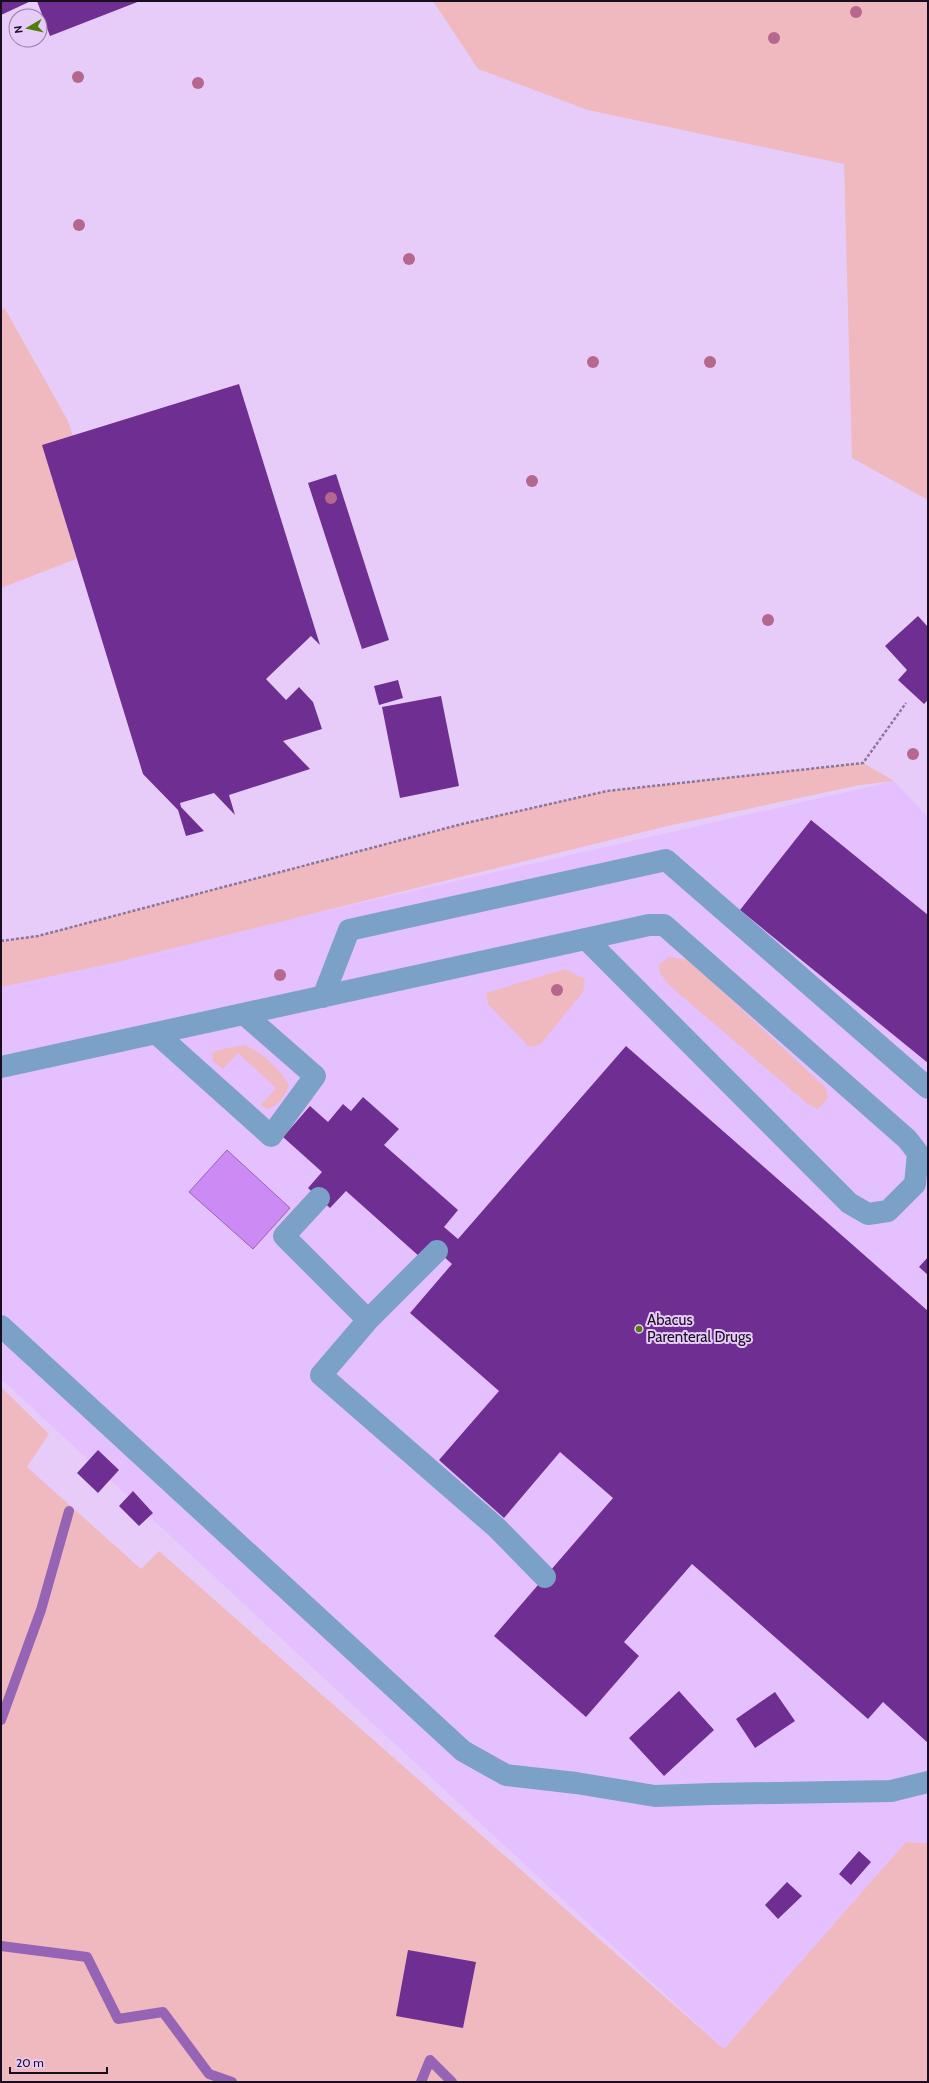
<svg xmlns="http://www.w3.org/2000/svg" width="929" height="2083" font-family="Cabin,sans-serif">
<rect width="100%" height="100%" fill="#e7ccf9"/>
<path fill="#e5c0fe" d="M894 781 928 817V1843L906 1842 724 2049 1 1379V985Z"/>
<path fill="#efb9bf" d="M433 1H928V500L852 458 844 164 588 110 478 69Z
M1 308 5 309 68 421 110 546 1 588Z
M863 763 894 781 860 785 667 826 113 963 1 987V941L38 936 462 824 607 791Z
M669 957 689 960 826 1088 828 1098 818 1109 809 1105 669 985 660 973 659 965Z
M565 969 585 979 583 992 540 1045 529 1047 488 1004 486 993Z
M244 1045C261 1051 280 1069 289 1085 285 1096 278 1106 267 1109L261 1105 276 1088 238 1053 223 1069 213 1061 212 1054 218 1050Z
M1 1387 49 1434 27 1467 141 1569 159 1551 724 2049 906 1842 928 1843V2082H1Z"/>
<path fill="#cc8af4" stroke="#9664b4" d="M227 1150 290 1208 253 1249 189 1192Z"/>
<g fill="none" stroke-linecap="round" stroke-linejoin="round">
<path stroke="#9664b4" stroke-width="10" d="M1 1720 41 1610 69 1511
M1 1946 87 1957 118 2019 163 2012 209 2074 232 2082
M421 2082 430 2060 452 2082"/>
</g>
<path fill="#6f2e92" d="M1 1H31L1 15Z
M37 1H140L50 36Z
M239 384 320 645 311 636 266 679 286 700 299 687 313 702 322 729 283 741 310 769 229 795 235 815 214 793 180 803 181 807 204 831 186 836 178 810 143 774 42 445Z
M336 474 389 640 362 649 308 483Z
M918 616 928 627V700L924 704 898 680 907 670 885 646Z
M398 680 403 698 379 705 374 686Z
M441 696 459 786 400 798 382 707Z
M811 820 928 915V1063L740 910Z
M626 1046 928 1311V1743L883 1702 868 1719 692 1564 624 1642 639 1656 586 1717 494 1636 613 1498 560 1452 504 1518 439 1460 499 1391 410 1313 452 1264 431 1245 420 1257 346 1191 330 1208 308 1188 322 1172 283 1137 310 1106 328 1122 343 1104 351 1111 363 1097 399 1129 384 1145 458 1210 444 1227 458 1239Z
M928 1257V1275L919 1267Z
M98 1450 119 1470 98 1493 77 1473Z
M133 1491 153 1513 139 1526 119 1506Z
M679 1691 714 1730 664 1776 629 1738Z
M775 1692 795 1721 755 1748 736 1719Z
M859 1851 871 1862 851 1885 839 1874Z
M787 1882 802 1896 778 1919 765 1905Z
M408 1950 476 1962 463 2028 396 2016Z"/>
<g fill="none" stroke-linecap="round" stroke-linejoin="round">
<path stroke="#8b7698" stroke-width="2.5" stroke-dasharray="3 2" stroke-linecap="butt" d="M1 941 38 936 462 824 607 791 863 763 906 703"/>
<path stroke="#7ca1c9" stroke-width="22" d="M323 997 349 930 666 860 928 1088
M156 1033 271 1136 315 1076 244 1014
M1 1067 649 925H664L907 1139 918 1153 915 1184 888 1211 868 1214 849 1203 586 939
M319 1198 284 1236 368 1320
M437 1251 368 1320 321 1375 497 1528 545 1577
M1 1326 463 1751 506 1775 576 1783 655 1796 711 1794 891 1791 928 1782"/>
</g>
<g fill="#b5678e">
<circle cx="856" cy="12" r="6"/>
<circle cx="774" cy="38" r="6"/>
<circle cx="78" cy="77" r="6"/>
<circle cx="198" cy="83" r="6"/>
<circle cx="79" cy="225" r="6"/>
<circle cx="409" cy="259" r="6"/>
<circle cx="593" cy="362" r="6"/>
<circle cx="710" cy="362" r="6"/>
<circle cx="532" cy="481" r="6"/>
<circle cx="331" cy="498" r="6"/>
<circle cx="768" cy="620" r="6"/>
<circle cx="913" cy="754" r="6"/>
<circle cx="280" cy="975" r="6"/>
<circle cx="557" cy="990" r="6"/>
</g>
<circle fill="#4e7e0c" stroke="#e7ccf9" stroke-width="1.5" cx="639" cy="1329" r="4"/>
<g text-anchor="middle" stroke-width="4" stroke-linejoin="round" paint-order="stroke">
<g font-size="15" fill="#190d20" stroke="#e7ccf9" text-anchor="start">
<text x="647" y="1325">Abacus<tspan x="647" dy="17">Parenteral Drugs</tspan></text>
</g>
</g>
<rect width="929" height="2083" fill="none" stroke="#190d20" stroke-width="4"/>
<g transform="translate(28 28) rotate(261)"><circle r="19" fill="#e7ccf9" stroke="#9580a2"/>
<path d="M0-3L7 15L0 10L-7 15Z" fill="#4e7e0c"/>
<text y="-6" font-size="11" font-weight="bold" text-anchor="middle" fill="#190d20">N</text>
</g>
<path d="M10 2067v6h97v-6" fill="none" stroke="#190d20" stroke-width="2"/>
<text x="16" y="2067" font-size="12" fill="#190d20" stroke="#e7ccf9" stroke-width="3" paint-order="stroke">20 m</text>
</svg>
